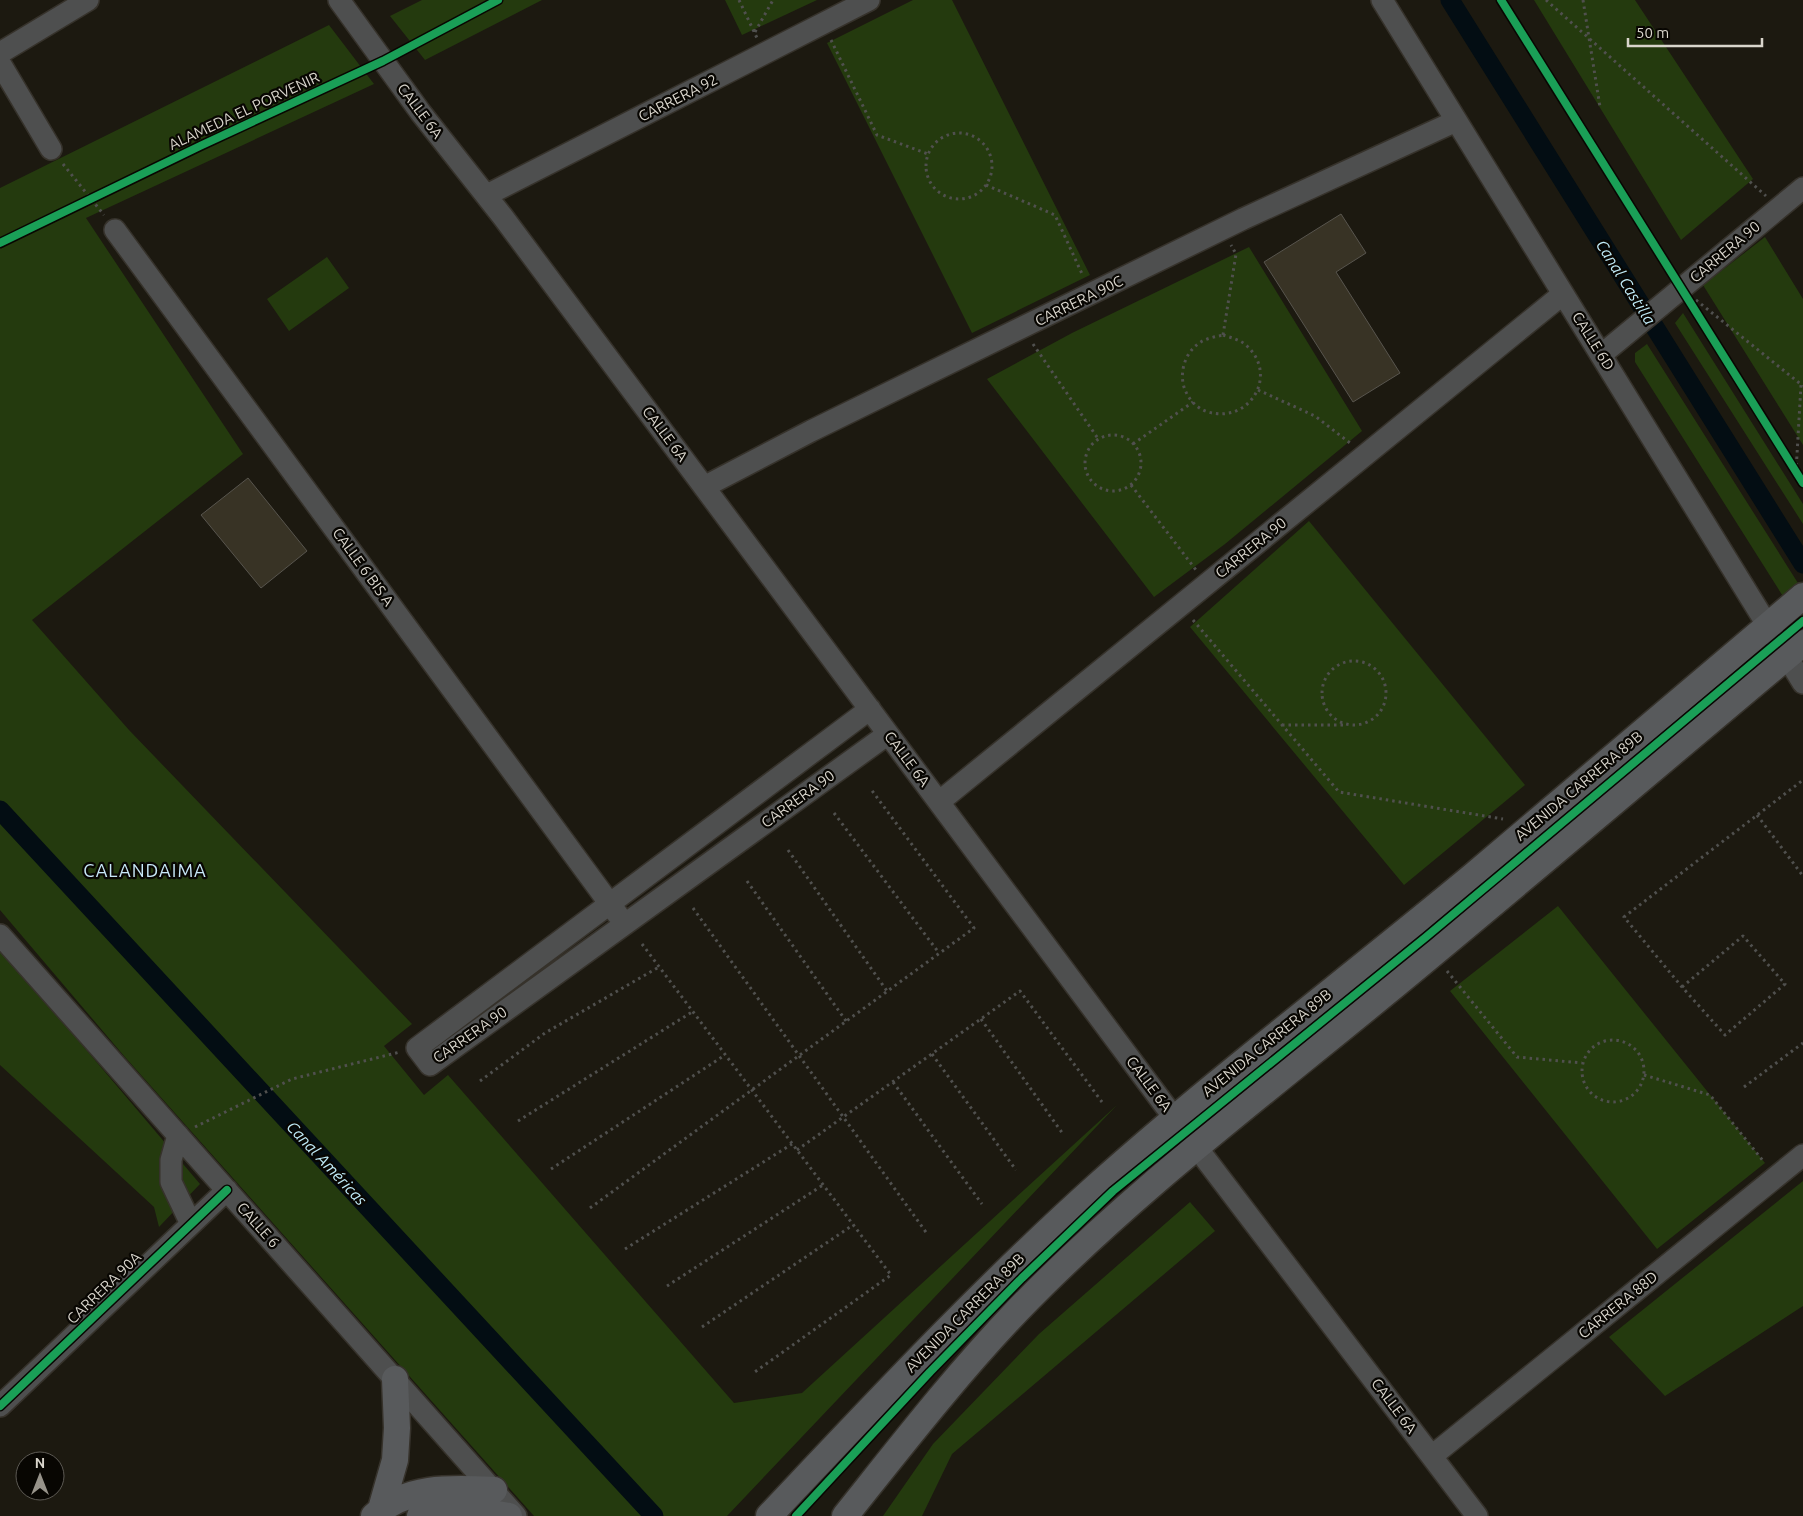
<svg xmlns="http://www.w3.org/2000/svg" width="1803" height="1516" font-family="Ubuntu,sans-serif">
<rect width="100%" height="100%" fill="#1c1910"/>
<path fill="#243a0e" d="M422 0H542L425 60 390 16Z
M725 0H817L742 35Z
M913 0H952L1090 275 972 333 827 43Z
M1534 0H1635L1753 179 1681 240Z
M329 25 374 84 86 218 243 454 32 620 129 730 412 1024 384 1046 424 1095 448 1075 734 1403 802 1393 1117 1105 727 1516H534L124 1056 0 910V188Z
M1765 237 1803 299V445L1703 285Z
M1249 247 1362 431 1225 544 1154 597 987 379 1072 333Z
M327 257 349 288 289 331 267 299Z
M1683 313 1803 504V524L1675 323Z
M1647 344 1803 591V628L1635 362V353Z
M1309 521 1525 785 1404 885 1190 627Z
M1558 906 1765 1163 1657 1249 1450 991Z
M0 948 200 1184 159 1227 154 1207 0 1065Z
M1803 1181V1306L1665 1396 1609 1337Z
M1190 1202 1215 1231 952 1454 922 1516H883L933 1444 1039 1334Z"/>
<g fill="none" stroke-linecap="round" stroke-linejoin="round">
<path stroke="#030d13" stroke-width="19" d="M1450 0 1803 564
M0 810 654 1516"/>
</g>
<path fill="#383325" stroke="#58554e" d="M1341 214 1366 253 1336 272 1400 373 1353 402 1264 262Z
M248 478 307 551 261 588 201 515Z"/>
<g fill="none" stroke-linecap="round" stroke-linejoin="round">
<g stroke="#36322b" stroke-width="24">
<path id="minor" d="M339 0 421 113 503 217 1163 1103 1477 1516
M1382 0 1803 683
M0 53 88 0
M0 63 51 149
M487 195 869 0
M115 230 618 915
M1601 355 1803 188
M704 487 811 431 1243 219 1456 121
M870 709 417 1048 430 1065 888 734
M939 802 1563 294
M0 935 516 1516
M178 1135 171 1160V1182L191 1224
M0 1406 227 1190
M1432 1456 1803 1155"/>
</g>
<g stroke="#36322b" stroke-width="29">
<path id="major" d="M381 1509 395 1460 397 1428 395 1379
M374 1516C407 1485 452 1488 494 1490
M420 1516C445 1506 483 1511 509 1516
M769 1516C876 1403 982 1289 1098 1185 1219 1077 1349 979 1474 875 1584 783 1693 689 1803 596
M845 1516C901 1446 955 1376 1017 1311 1129 1195 1259 1097 1383 995 1524 879 1663 760 1803 643"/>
</g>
<path stroke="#50504e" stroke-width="3" stroke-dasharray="2.5 4" stroke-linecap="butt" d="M739 0 757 38
M1546 0 1766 196
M1583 0 1600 107
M755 32 773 0
M831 40 877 135 928 154
M926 166a33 33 0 1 1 66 0a33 33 0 1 1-66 0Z
M63 164 104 215
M986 185 1055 215 1083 276
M1696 300 1803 386
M1223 335C1232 338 1241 340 1247 346 1279 376 1249 424 1208 412 1198 409 1190 401 1186 392 1178 376 1184 354 1198 344 1205 338 1215 337 1223 335Z
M1223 335 1236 254 1231 245
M1033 344 1099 440
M1258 390 1315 416 1350 443
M1085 463a28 28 0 1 1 56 0a28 28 0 1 1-56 0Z
M1133 444 1193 402
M1796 472 1801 385
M1131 485 1196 570
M1193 620 1339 792 1503 819
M1322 693a32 32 0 1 1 64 0a32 32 0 1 1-64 0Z
M1282 725H1345
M834 813 939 953
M1757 815 1803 876
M788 850 887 991
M747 881 846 1021
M693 908 928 1235
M642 944 891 1275 752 1374
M1447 971 1517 1057 1582 1063
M1682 987 1743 936 1785 984 1725 1035 1682 987 1624 917 1803 780
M981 1019 1063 1134
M1582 1071a31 31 0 1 1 62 0a31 31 0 1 1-62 0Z
M932 1054 1016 1170
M1644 1075 1710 1095 1764 1162
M480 1081 545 1033 659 967
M893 1082 982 1204
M1744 1087 1803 1043
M518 1121 692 1012
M195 1127 292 1079 400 1052
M797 1150 1020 991 1102 1102
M551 1169 725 1055
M590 1208 974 928 870 788
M625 1249 792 1144
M667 1286 823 1185
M702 1327 853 1225"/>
<use href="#minor" stroke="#4e4f4f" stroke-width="21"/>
<use href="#major" stroke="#585a5c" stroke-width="26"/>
<g stroke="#080602" stroke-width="11">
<path id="cycleway" d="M1501 0 1803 483
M0 243 200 146 383 61 498 0
M0 1406 227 1190
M796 1516 930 1372 1022 1278 1113 1191 1426 937 1803 621"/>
</g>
<use href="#cycleway" stroke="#1a9f57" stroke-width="8"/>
</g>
<g text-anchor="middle" stroke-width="4.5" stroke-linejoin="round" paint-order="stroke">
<g font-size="15" fill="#d9d5cc" stroke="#080602">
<text transform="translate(678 98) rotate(-27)" y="5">CARRERA 92</text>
<text transform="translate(244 111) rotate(-25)" y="5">ALAMEDA EL PORVENIR</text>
<text transform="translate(420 111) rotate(53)" y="5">CALLE 6A</text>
<text transform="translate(1725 252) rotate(-40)" y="5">CARRERA 90</text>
<text transform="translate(1079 301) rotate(-26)" y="5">CARRERA 90C</text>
<text transform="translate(1593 341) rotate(58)" y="5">CALLE 6D</text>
<text transform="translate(665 434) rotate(53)" y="5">CALLE 6A</text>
<text transform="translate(1251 548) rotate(-39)" y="5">CARRERA 90</text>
<text transform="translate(363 567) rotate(54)" y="5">CALLE 6 BIS A</text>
<text transform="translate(907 759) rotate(53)" y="5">CALLE 6A</text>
<text transform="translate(1579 786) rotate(-40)" y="5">AVENIDA CARRERA 89B</text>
<text transform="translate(798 799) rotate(-36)" y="5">CARRERA 90</text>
<text transform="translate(470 1035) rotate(-35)" y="5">CARRERA 90</text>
<text transform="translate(1267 1043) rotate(-39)" y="5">AVENIDA CARRERA 89B</text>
<text transform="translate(1149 1084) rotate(53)" y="5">CALLE 6A</text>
<text transform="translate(258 1225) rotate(48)" y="5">CALLE 6</text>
<text transform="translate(104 1288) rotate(-44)" y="5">CARRERA 90A</text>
<text transform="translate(1618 1305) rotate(-39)" y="5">CARRERA 88D</text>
<text transform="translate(965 1313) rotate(-45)" y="5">AVENIDA CARRERA 89B</text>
<text transform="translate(1394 1406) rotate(53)" y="5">CALLE 6A</text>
</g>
<g font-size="16" font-style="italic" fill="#c1ecf9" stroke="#080602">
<text transform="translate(1626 282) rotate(58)" y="6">Canal Castilla</text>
<text transform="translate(327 1163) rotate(47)" y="6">Canal Américas</text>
</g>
<g font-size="18" letter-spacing="1" fill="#c8e8f8" stroke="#080602">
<text x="145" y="877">CALANDAIMA</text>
</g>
</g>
<g transform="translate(40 1476)"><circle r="24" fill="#080602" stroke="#5c5953"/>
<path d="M0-4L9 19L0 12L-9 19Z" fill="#97938a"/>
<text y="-8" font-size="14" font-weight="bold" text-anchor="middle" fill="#d9d5cc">N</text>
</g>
<path d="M1628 38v8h134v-8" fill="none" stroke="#d9d5cc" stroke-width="2.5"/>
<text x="1636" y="38" font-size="15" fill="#d9d5cc" stroke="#080602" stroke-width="4" paint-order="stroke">50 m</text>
</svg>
